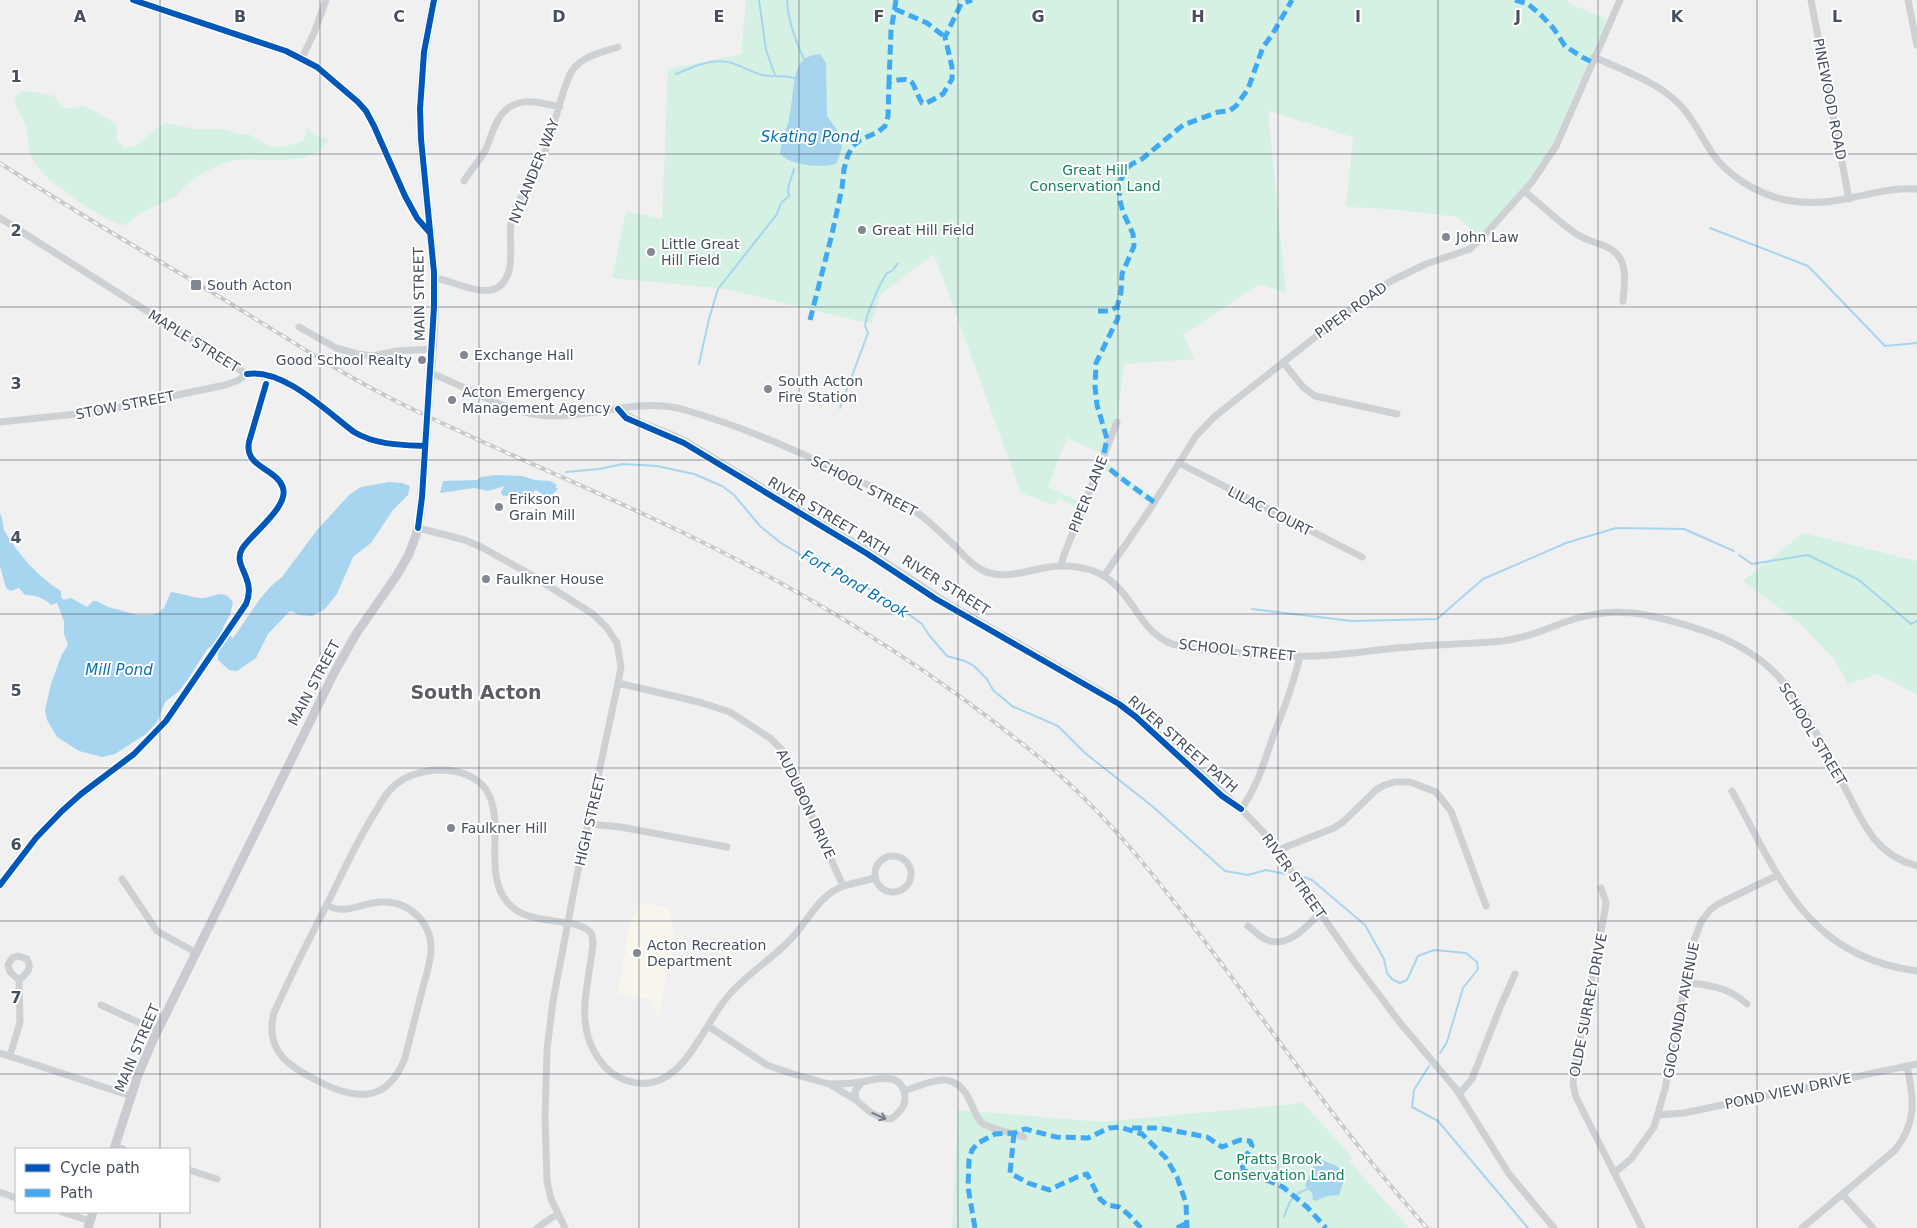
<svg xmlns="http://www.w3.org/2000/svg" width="1917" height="1228" font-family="'DejaVu Sans',sans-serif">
<rect width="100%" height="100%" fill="#f1f0f0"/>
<path fill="#f8f6ec" d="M644 903 669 908 674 937 659 1017 650 999 618 994 630 920Z"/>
<path fill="#d4f1e3" d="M746 0H1568V3L1607 19 1549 152 1533 177 1478 237 1458 217 1390 209 1346 207 1353 137 1268 111 1286 293 1259 284 1183 335 1195 359 1124 364 1116 434 1106 462 1128 480 1151 496 1147 502 1099 465 1103 454 1067 438 1048 487 1081 502 1079 508 1058 498 1055 505 1021 493 934 254 881 294 871 324 726 289 612 278 626 211 662 219 668 69 741 54Z
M23 91 40 93 54 96 60 105 64 108 70 109 81 106 90 109 116 124 117 140 124 148 137 145 158 127 167 123 195 129H222L240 135 248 134 271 147H282L302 142 306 135V127L314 135 327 138 328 141C311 171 254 154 227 162 212 167 199 175 187 184 182 188 179 194 174 197 163 204 150 207 139 214 132 218 130 225 121 225 99 217 45 182 34 162 27 150 29 136 25 124 22 114 12 107 16 96Z
M1803 533 1917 561V695L1878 674 1848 684 1834 659 1799 623 1743 581Z
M1303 1103 1352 1157 1349 1161 1409 1228H952L958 1110 1101 1122Z"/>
<path fill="#a7d5f0" d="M820 54 826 63 827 116 840 134 842 148 836 164C820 168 793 166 780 154 781 142 786 131 789 119 793 102 792 79 799 65 804 57 811 55 820 54Z
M496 475 522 476 535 480 550 481 557 485 555 487 558 489 553 494 546 497 536 490 529 495 503 496 501 493 504 486 488 491 474 488 440 493 443 481 477 480 481 477Z
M389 482 402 483 410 486 408 495 393 510 371 543 353 557 337 594 325 609 312 616 300 615 290 611 268 634 256 658 237 671 229 670 218 660V651L212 647 208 648 188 679 179 691 165 702 157 722 146 734 115 754 102 757 79 751 57 737 47 720 45 710 51 684 62 654 68 645 64 634V621L57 603 51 605C45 598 34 595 25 595L19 588 11 591 6 588 0 566V513C4 521 2 526 5 532 19 555 38 577 61 591V597L64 600 71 598 87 607 93 601H97L108 607 138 615H152L160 612 164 608 171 592C181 593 190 597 200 598 213 599 222 586 233 602L230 615 223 627 224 631 233 638C249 617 260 593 282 577L317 530 350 494 361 487Z
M1317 1158 1337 1166 1345 1177 1339 1195 1327 1196 1315 1201 1313 1200 1312 1193 1305 1186Z"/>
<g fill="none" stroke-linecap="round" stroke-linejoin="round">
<path stroke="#a7d5f0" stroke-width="2" d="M759 0 766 50 775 75
M787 0C788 21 795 40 804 59
M676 74C692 67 714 57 732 63 744 67 756 75 768 76 778 77 783 75 795 78
M1710 228 1808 266 1885 346 1917 343
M699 364 709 319 718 289 777 214 781 203 789 196C786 185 792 179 794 169
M840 408 868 333 865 326 867 316 878 289 886 274 893 270 898 263
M566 472 599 469 623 464 657 466 694 474 722 486 734 495 760 526 781 543 813 562 840 572 896 605 922 624 929 635 947 656 965 661 974 666 987 679 993 690 1012 706 1058 726 1085 753 1152 806 1225 871 1248 875 1266 870 1285 874
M1739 555 1752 564 1808 555 1859 580 1911 624 1917 621
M1252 609 1352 621 1437 619 1483 579 1566 543 1616 528 1684 529 1734 551
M1304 877 1312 880 1365 925 1384 959 1387 973 1392 979 1400 983 1407 980 1418 956 1434 950 1466 953 1477 962 1478 969 1463 988 1447 1042 1440 1053
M1429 1066 1414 1090 1412 1107 1438 1121 1528 1228
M1284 1217C1289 1202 1292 1194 1308 1189"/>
<path stroke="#ced1d4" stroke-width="7" d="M133 0 286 51 317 67 358 102 366 111 374 126 405 196 417 218 430 233
M1811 0 1849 199
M1908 0 1917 45
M1594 57C1622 70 1656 81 1678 103 1693 117 1701 137 1712 153 1728 176 1755 192 1781 199 1803 204 1828 203 1849 198 1873 194 1893 187 1917 189
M302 58 314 33 326 0
M464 181C471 170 480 160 486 149 490 139 493 129 498 120 512 95 536 101 560 107
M1524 191C1542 205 1559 223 1578 235 1587 241 1597 242 1607 247 1629 257 1625 281 1623 301
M0 218 240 370 247 374H253L273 378 294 387 354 432 365 438 384 443 425 446
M434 278C452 280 481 297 497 288 518 275 508 243 511 223 515 201 536 173 545 151 555 126 559 99 570 74 580 56 600 53 618 47
M299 327 336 348 358 354 372 356 397 351 432 349
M1283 362 1303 387 1315 396 1397 414
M430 373C471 388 505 414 550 416 596 417 640 397 685 410 734 424 782 444 828 466 856 479 886 492 912 509 928 519 942 534 957 548 964 556 972 565 982 570 1004 581 1027 570 1049 567 1063 565 1078 566 1091 570 1131 584 1134 623 1164 640 1173 646 1185 647 1196 649 1236 653 1276 657 1316 656 1347 655 1378 649 1409 647 1440 644 1471 644 1503 641 1526 638 1546 629 1568 621 1614 605 1647 613 1692 627 1722 636 1752 650 1774 672 1802 700 1826 752 1845 788 1864 824 1874 854 1917 866
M618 409C638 425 665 429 687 442L865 549 949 604 1113 698 1136 714 1241 809 1266 835 1355 963 1401 1024 1456 1089 1509 1174 1554 1228
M0 422 96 412 225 385 237 381 247 374
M1179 463 1362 557
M418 528 465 540 483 548 528 573 593 614 607 628 617 643 621 667 618 683 576 880 553 1001 547 1049 545 1118 547 1181 551 1199 565 1228
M1061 566 1064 555 1117 422
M1104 576 1150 509 1196 436 1214 417 1371 293 1393 280 1426 264 1470 249 1482 238 1532 182 1556 146 1620 0
M1732 791C1779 877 1807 957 1917 971
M1241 809C1257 788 1265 759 1274 734 1284 709 1294 683 1300 656
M588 824 621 827 727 847
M1278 850 1334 828 1343 822 1377 789 1385 785 1395 782H1410L1436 792 1451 811 1486 906
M875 874a18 18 0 1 1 36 0a18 18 0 1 1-36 0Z
M122 879 157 931 195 952
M843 886 875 878
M1601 888 1606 902 1605 910 1574 1071 1573 1084 1576 1097 1642 1228
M326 905C349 917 363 900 386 902 411 903 432 924 431 950 431 962 426 975 423 987 417 1011 411 1035 405 1058 388 1102 357 1101 320 1082 290 1067 264 1052 274 1013 293 969 316 927 337 884 349 859 361 834 376 811 381 802 386 793 394 786 415 766 464 763 484 787 508 816 481 874 508 903 530 928 575 915 591 933 595 941 592 950 591 959 587 988 579 1017 591 1045 599 1062 609 1075 628 1081 681 1098 702 1025 729 995 747 974 772 959 791 939 809 920 818 896 843 886L782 750 770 738 730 712 699 702 618 683
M1248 926C1254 931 1260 937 1267 940 1289 948 1306 927 1320 913
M1685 982C1710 986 1727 986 1747 1004
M101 1005 157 1031
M708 1026 767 1065 793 1074 829 1084 856 1100
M0 1053 131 1096
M10 1056 20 1022 19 980 10 972 8 965 12 958 18 956 27 959C33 969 26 974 19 980
M829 1084C840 1084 850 1084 861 1082 878 1079 903 1071 905 1097 906 1107 898 1114 891 1119 876 1119 866 1109 856 1100L855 1091 862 1082
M904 1091C928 1083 952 1068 968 1097 972 1104 975 1116 981 1122 988 1129 1014 1133 1024 1137
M1460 1093 1472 1079 1501 1005 1515 974
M1658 1115 1684 1113 1917 1064
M115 1147 123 1149
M189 1170 217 1179
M1614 1173 1631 1159 1654 1127 1665 1089 1692 946 1701 922 1710 910 1718 904 1778 875
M0 1192 16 1198
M1842 1194 1873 1228
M62 1212 90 1221
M537 1228 557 1214
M1802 1228 1895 1150C1917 1123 1914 1099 1907 1066"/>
<path stroke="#c9cbd1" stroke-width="9" d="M428 404C431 362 436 320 434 279 432 232 424 186 421 139 418 92 424 46 434 0
M114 1149 138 1075 153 1040 335 671 356 634 397 575 409 554 416 535 420 518 426 434
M88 1228 93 1212"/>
<g stroke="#c7c9cb" stroke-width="4">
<path id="rail" d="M0 163C76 213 155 258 233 305 290 340 346 377 406 406 504 454 606 494 704 543 822 601 937 674 1040 758 1108 814 1162 885 1215 955 1284 1047 1350 1142 1427 1228"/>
</g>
<use href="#rail" stroke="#fff" stroke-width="2" stroke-dasharray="5.5" stroke-linecap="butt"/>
<path stroke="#c9cbd1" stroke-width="9" d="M426 434 428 404"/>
<path stroke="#3fa9f5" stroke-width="5" stroke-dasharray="10 5" stroke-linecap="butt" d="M896 0 891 31 889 82C917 75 910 82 922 103L925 104 943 94 952 79V67L945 37 961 4 972 0
M1515 0 1528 4 1542 16 1554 29 1565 46 1582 57 1592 62
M895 9 927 23 945 37
M1098 311H1108L1117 307
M810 320 832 234 842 188 844 169 848 155 853 146 860 140 878 132 885 126 888 116 889 82
M1154 502 1118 476 1102 462 1107 439 1097 405 1095 387 1096 363 1118 318 1117 307 1121 292 1122 274 1134 246 1133 234 1123 212 1119 197 1121 180 1126 169 1132 164 1142 159 1183 125 1218 112 1229 111 1236 106 1248 89 1263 47 1272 35 1292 0
M1132 1128H1159L1207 1137 1222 1147 1240 1140 1250 1141 1252 1146 1242 1163 1243 1170 1283 1187 1307 1207 1326 1228
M1014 1133 1010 1173 1028 1183 1049 1190 1077 1177 1087 1174 1100 1199 1107 1205 1119 1207 1128 1214 1141 1228
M975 1228 968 1187 969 1160 972 1150 978 1143 995 1134 1014 1133 1025 1129 1056 1137 1088 1138 1109 1128 1120 1127 1142 1134 1166 1158 1177 1177 1186 1203 1187 1228
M1177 1228 1187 1223"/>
<g stroke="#fff" stroke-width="9">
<path id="cycleway" d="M133 0 286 51 317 67 358 102 366 111 374 126 405 196 417 218 430 233
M247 374C284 368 327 412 354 432 376 445 401 445 425 446
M618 409 626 418 684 443 866 553 936 599 1119 704 1136 717 1222 796 1241 809
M418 528 422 497 434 307V272L421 139 420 109 424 52 434 0
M0 885 36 838 62 811 81 794 134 754 166 721 246 604C257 578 232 566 242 549 251 534 289 507 283 488 277 468 244 468 249 442L266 384"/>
</g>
<use href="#cycleway" stroke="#0057b8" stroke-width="6"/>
</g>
<defs><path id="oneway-shaft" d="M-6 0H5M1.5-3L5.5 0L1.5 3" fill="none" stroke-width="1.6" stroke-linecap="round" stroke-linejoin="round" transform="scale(1.25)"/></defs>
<use stroke="#767c87" href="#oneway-shaft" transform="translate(879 1116) rotate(24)"/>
<path fill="none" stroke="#464f5e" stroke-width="1" stroke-opacity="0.55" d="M160 0V1149M320 0V1228M479 0V1228M639 0V1228M799 0V1228M958 0V1228M1118 0V1228M1278 0V1228M1438 0V1228M1598 0V1228M1757 0V1228M0 154H1917M0 307H1917M0 460H1917M0 614H1917M0 768H1917M0 921H1917M0 1074H1917M160 1212V1228"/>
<g fill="#828791" stroke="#fff" stroke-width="2">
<circle cx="862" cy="230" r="5"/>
<circle cx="1446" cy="237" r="5"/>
<circle cx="651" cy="252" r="5"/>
<rect x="190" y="279" width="12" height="12" rx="2.5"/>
<circle cx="464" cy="355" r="5"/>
<circle cx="422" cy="360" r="5"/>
<circle cx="768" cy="389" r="5"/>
<circle cx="452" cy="400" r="5"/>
<circle cx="499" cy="507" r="5"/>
<circle cx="486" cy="579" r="5"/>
<circle cx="451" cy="828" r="5"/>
<circle cx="637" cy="953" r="5"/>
</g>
<g text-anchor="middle" stroke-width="4" stroke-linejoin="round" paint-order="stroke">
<g font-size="14" fill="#464f5e" stroke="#fff">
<text transform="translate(1830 99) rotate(79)" y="5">PINEWOOD ROAD</text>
<text transform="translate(534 171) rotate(-68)" y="5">NYLANDER WAY</text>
<text transform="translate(419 294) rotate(-91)" y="5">MAIN STREET</text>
<text transform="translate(1351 310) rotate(-36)" y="5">PIPER ROAD</text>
<text transform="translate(194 341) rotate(32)" y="5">MAPLE STREET</text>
<text transform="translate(125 405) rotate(-11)" y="5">STOW STREET</text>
<text transform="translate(864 486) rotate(27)" y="5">SCHOOL STREET</text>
<text transform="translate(1088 494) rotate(-68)" y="5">PIPER LANE</text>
<text transform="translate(1270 511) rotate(27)" y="5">LILAC COURT</text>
<text transform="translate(829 516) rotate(31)" y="5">RIVER STREET PATH</text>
<text transform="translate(946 585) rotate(32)" y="5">RIVER STREET</text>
<text transform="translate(1237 650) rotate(6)" y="5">SCHOOL STREET</text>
<text transform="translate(314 683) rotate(-62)" y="5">MAIN STREET</text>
<text transform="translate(1813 734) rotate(59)" y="5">SCHOOL STREET</text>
<text transform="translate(1183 744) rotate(41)" y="5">RIVER STREET PATH</text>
<text transform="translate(806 804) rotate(65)" y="5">AUDUBON DRIVE</text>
<text transform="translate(590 820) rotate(-77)" y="5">HIGH STREET</text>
<text transform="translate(1294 876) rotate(55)" y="5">RIVER STREET</text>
<text transform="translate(1588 1005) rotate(-79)" y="5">OLDE SURREY DRIVE</text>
<text transform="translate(1681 1010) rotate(-79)" y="5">GIOCONDA AVENUE</text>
<text transform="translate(137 1048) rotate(-67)" y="5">MAIN STREET</text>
<text transform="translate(1788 1091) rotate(-12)" y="5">POND VIEW DRIVE</text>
</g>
<g font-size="14" fill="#13835d" stroke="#fff">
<text x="1095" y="175">Great Hill<tspan x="1095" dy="16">Conservation Land</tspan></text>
<text x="1279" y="1164">Pratts Brook<tspan x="1279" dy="16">Conservation Land</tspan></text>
</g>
<g font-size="14" fill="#464f5e" stroke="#fff" text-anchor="start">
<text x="872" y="235">Great Hill Field</text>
<text x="1456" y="242">John Law</text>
<text x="661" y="249">Little Great<tspan x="661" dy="16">Hill Field</tspan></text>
<text x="207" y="290">South Acton</text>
<text x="474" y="360">Exchange Hall</text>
<text x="412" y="365" text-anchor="end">Good School Realty</text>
<text x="778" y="386">South Acton<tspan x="778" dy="16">Fire Station</tspan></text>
<text x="462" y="397">Acton Emergency<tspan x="462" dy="16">Management Agency</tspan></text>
<text x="509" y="504">Erikson<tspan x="509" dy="16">Grain Mill</tspan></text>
<text x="496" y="584">Faulkner House</text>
<text x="461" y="833">Faulkner Hill</text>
<text x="647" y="950">Acton Recreation<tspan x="647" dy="16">Department</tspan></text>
</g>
<g font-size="15" font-style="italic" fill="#0672b1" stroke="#fff">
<text x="810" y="142">Skating Pond</text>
<text transform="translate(855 584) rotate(30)" y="5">Fort Pond Brook</text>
<text x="119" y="675">Mill Pond</text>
</g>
<g font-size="19" font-weight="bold" fill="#5c5e65" stroke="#fff">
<text x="476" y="699">South Acton</text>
</g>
</g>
<g font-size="16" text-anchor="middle" font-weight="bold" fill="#464f5e" stroke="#fff" stroke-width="4" stroke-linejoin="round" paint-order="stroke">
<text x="80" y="22">A</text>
<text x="240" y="22">B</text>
<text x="399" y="22">C</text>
<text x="559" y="22">D</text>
<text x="719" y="22">E</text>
<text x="879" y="22">F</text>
<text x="1038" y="22">G</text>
<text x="1198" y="22">H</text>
<text x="1358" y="22">I</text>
<text x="1518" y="22">J</text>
<text x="1677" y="22">K</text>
<text x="1837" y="22">L</text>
<text x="16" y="82">1</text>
<text x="16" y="236">2</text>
<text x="16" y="389">3</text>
<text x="16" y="543">4</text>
<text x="16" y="696">5</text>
<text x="16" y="850">6</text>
<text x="16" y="1003">7</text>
</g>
<rect x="15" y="1148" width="175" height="65" fill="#ffffff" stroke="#b5b9bf"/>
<rect x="25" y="1164" width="25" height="8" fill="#0057b8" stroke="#b5b9bf"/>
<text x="60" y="1173" font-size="15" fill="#464f5e">Cycle path</text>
<rect x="25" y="1189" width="25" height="8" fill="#3fa9f5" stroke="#b5b9bf"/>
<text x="60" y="1198" font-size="15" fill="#464f5e">Path</text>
</svg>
